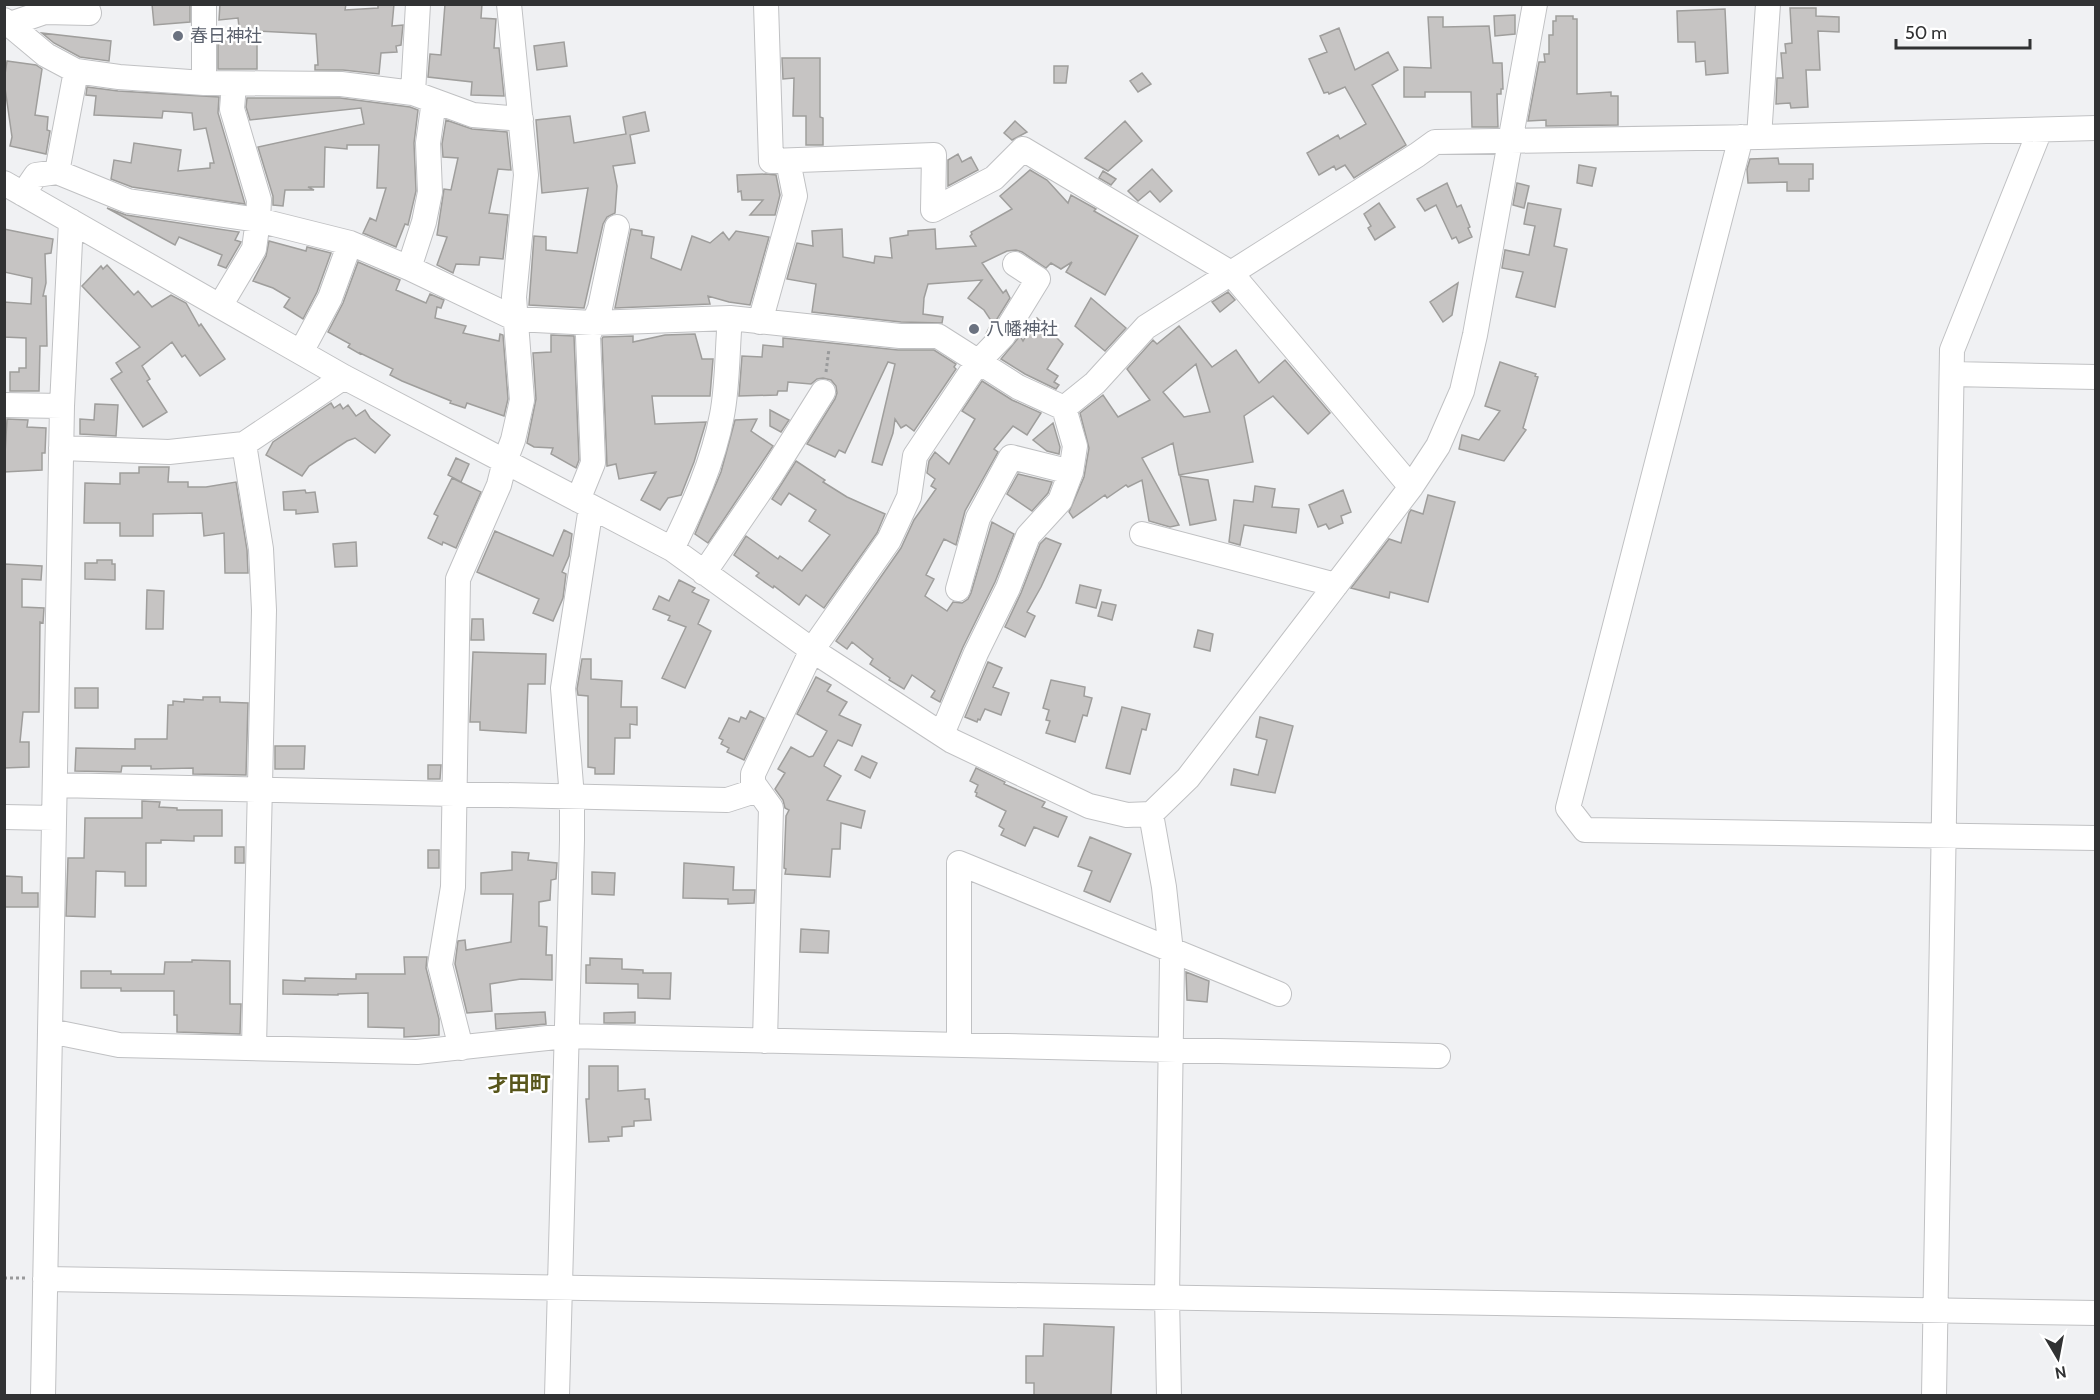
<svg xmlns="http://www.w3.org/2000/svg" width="2100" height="1400" font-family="Cabin,'Noto Sans JP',sans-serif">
<rect width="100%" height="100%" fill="#f0f1f3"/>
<path fill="#c6c4c3" stroke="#9f9e9c" stroke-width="1.5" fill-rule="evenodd" d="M152 4H190V22L154 25Z
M220 4H346L345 10 378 8V4H394L392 26 403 25 401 45 396 46 397 52 381 53 379 74 343 70H315V65H318L316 34 257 31V69H218V39L240 36 238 18 219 20Z
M445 4H482L481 18 496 19 494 48H499L504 96 471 95 472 82 428 77 430 54 441 55Z
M1790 8H1816V16L1839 17V32L1818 31 1820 70H1806L1808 107 1791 108 1790 103 1776 104 1777 78H1783L1781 53H1786L1785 44 1792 43Z
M1725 9 1728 73 1706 75 1705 61 1696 62 1695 42H1678L1677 11Z
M1515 15V34L1495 36 1494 16Z
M1556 16H1573V19H1577V94L1611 92V96H1618V125L1546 126V120L1528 121 1539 62H1545L1544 54H1549V35H1553V21H1556Z
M1428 17H1443V27L1489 26 1493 63H1502L1503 89H1501V94H1497L1498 127H1472L1471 92H1425V97H1404V67L1431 68Z
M1339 28 1355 70 1388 52 1398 70 1372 85 1406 145 1354 178 1345 165 1336 170 1334 166 1319 175 1307 153 1338 135 1340 139 1366 124 1345 87 1329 94 1328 92 1324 93 1309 59 1327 52 1320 36Z
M42 33 111 41 109 61 80 57 54 43Z
M564 42 567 66 537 70 534 46Z
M782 58H820V117L823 118V145H806V116H793L794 78 783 79Z
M7 61 36 65 42 69 35 115 48 117 47 130 50 131 46 154 10 146 12 137 4 81Z
M1054 66H1068L1066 83H1054Z
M1142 73 1151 84 1138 92 1130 81Z
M87 87 118 91 219 97 218 113 245 204 132 187 111 179 114 160 131 163 134 143 181 150 178 171 210 168V163H214L206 128 194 130 192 113 163 111 162 118 94 115 96 96 86 95Z
M247 98H340L410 107 418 110 414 143 416 191 408 225 405 224 396 247 363 233 370 218 376 221 386 188H377L379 145H347V149L325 147 324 187H308L314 190H285L283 206 273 205V196L258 147 364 124 361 108 250 120 246 107Z
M645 112 649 131 630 135 635 163 613 166 617 186 615 213 607 217 603 224 584 308 529 305 534 236 546 237V250L577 253 588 188 542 193 536 120 570 116 574 143 626 134 623 117Z
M446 120 472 129 507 132 511 170 498 169 489 213 508 215 503 259 480 257 479 265 456 264 453 273 437 265 447 237 437 235 444 189 451 190 458 158 443 157 442 144Z
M1015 121 1027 132 1012 140 1004 133Z
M1125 121 1142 141 1108 171 1085 158Z
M958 154 962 162 971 157 978 170 948 186V160Z
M1778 158 1779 164H1813V179H1809V191H1787V182L1748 183 1747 169 1750 159Z
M1579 165 1596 168 1592 186 1577 183Z
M1152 169 1172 191 1160 202 1150 191 1138 201 1128 191Z
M1030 170 1047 180 1068 203 1071 195 1096 209 1094 211 1138 236 1105 295 1066 272 1072 262 1061 269 1051 263 1046 268 1022 252 1016 250 1007 251 982 263 1003 293 1006 290 1010 298 992 327 986 334 992 322 984 310 968 298 982 280 928 284 924 298 923 314 943 317 942 323 901 322 812 312 816 284 787 279 797 243 813 246 812 231 842 229 843 257 874 263 875 256 892 258 890 238 908 235V231L935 229 936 249 976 246 970 236 972 234 971 232 1012 209 1000 196Z
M1103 171 1116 179 1111 185 1099 178Z
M766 174 776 175 780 195 775 215H750L763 200H742L741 191 738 192 737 175Z
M1447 183 1457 207 1461 205 1470 227 1468 228 1472 237 1459 243 1456 237 1452 239 1436 205 1425 211 1417 199Z
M1517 183 1529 186 1524 208 1513 205Z
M1379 203 1395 227 1375 240 1368 228 1371 226 1364 214Z
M1528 203 1561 209 1554 246 1567 249 1555 307 1516 297 1523 272 1502 268 1505 250 1529 255 1535 226 1524 224Z
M107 208 126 215 239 232 235 240 241 242 240 244 226 268 218 265 222 255 179 237 175 245Z
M4 229 53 239 51 253 45 254 46 283 43 296H46L47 346H40L39 391H10V372H19V368H26V338L4 337V302L31 304 32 278 4 272Z
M631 229 642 231V235L654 237 651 258 681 270 692 236 710 243 723 232 729 240 736 231 769 237 750 305 729 302 708 296 710 304 615 308Z
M269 241 306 251 307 247 331 253 317 292 303 319 284 307 290 298 273 288 253 281 266 256Z
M358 262 400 280 396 290 426 303 430 294 444 300 441 308 437 307 435 318 466 326 463 333 499 341 500 334 503 335 508 399 504 416 467 403 465 408 450 403 451 401 402 381 390 375 393 369 360 353V354L348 347 350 344 328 332 343 303Z
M107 265 134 295 138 291 152 307 171 295 186 303 199 326 201 324 225 359 200 376 185 355 182 357 172 342 142 366 150 379 147 381 167 412 143 427 111 379 122 372 116 363 140 347 82 286 101 266 103 269Z
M1458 283 1452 315 1443 322 1430 302Z
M1228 292 1235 300 1220 312 1212 302Z
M1091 298 1126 328 1105 351 1075 326Z
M1037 318 1063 344 1047 369 1058 376 1054 382 1059 385 1056 389 1025 374 1001 359 1020 336 1023 341Z
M1179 326 1212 367 1236 350 1259 383 1285 360 1330 413 1308 434 1273 396 1244 416 1253 462 1179 475 1173 443 1142 458 1179 525 1170 527 1149 521 1142 480 1128 487 1126 485 1107 498 1105 495 1073 518 1069 512 1084 477 1089 448 1080 413 1103 395 1118 417 1150 400 1127 369 1153 340 1157 344ZM1196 364 1210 412 1184 417 1163 392Z
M695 334 702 359H713L710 396H652L655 424 706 422 694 462 681 495 668 498 660 510 641 500 656 472 619 479 616 464 607 466 602 339 603 337 633 336V342L665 335Z
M551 335 574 336 579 460 576 468 551 454 553 448 534 447 527 443 536 399 533 353 551 352Z
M783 338 898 350H934L956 364 954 367 956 369 914 431 906 425 901 428 895 419 893 433 882 465 872 462 895 364 888 362 845 453 839 450 835 457 807 444 835 399 837 393 836 386 831 380 823 378 817 379 811 384 788 382 787 391H778L777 395 739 396 742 356 762 357 763 345 783 347Z
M1500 362 1536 374 1535 376 1538 377 1523 428 1526 430 1504 461 1459 449 1462 435 1479 440 1500 411 1485 406Z
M982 381 1012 400 1041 413 1027 435 1013 426 994 449 998 452 965 511 956 545 944 539 926 575 934 579 925 596 947 611 953 602 962 603 968 599 971 593 992 522 1014 534 995 582 963 647 940 702 931 697 935 691 912 675 904 689 889 680 890 678 870 664 873 659 852 642 847 649 836 641 901 548 914 520 936 489 931 486 935 479 927 473 929 461 935 452 949 464 975 419 962 411Z
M331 403 334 408 340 404 343 409 348 405 356 416 365 410 370 418 390 435 375 453 355 438 347 441 309 466 302 476 266 455 273 442Z
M95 404 118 405 116 436 80 434V419L94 420Z
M770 410 789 420 781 432 770 426Z
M7 419 28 420 27 427 46 428 45 453H42V470L4 472Z
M757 419 751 431 773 446 708 543 695 534 721 472 735 420Z
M1053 423 1060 447 1059 454 1047 451 1033 440Z
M456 458 469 464 461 482 448 475Z
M796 461 825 480 823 482 847 497 885 514 877 533 824 608 806 595 799 605 774 586 773 588 756 576 759 573 734 555 746 536 778 559 780 556 802 571 830 535 809 521 816 510 789 493 781 505 772 499Z
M139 467H169L168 482H188V487H206L236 482 247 550 248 573H225L224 533 204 536 202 513 153 514V536H120V523H84L85 483 120 484V473H139Z
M1018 474 1052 482 1048 493 1032 511 1007 494Z
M1180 476 1208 480 1216 520 1190 525Z
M452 478 481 492 456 548 443 542 442 545 428 538 438 516 434 514Z
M1255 486 1275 489 1272 507 1299 509 1296 533 1244 525 1240 545 1229 542 1234 500 1253 502Z
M305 490 306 493 315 492 318 512 296 514V510H284L283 492Z
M1343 490 1351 512 1341 516 1343 523 1329 529 1326 524 1318 527 1309 505Z
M1428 495 1455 502 1428 602 1390 592 1389 598 1351 588 1389 539 1401 543 1409 513 1411 510 1423 514Z
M564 530 572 534 569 556 562 572 566 574 563 598 553 621 533 613 539 599 477 572 495 531 553 556Z
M1046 538 1061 544 1041 587 1027 612 1035 616 1025 637 1005 627 1021 593 1040 544Z
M356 542 357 566 335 567 333 544Z
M97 560H112V564H115V580L85 579V563H97Z
M4 564 42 566 41 580 22 579V607L44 608 43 623 40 622 39 712H23L20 742H29V767L4 768Z
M679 580 695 588 692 592 709 600 698 624 711 631 685 688 662 678 686 627 668 620 670 616 653 609 659 596 669 601Z
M1080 585 1101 590 1096 608 1076 603Z
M147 590 164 591 163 629H146Z
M1102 602 1116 605 1112 620 1098 616Z
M472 619H483L484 640H471Z
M1198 630 1213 634 1210 651 1194 647Z
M473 652 546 654 545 684H528L526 733 480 730V722H470Z
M582 659H591V679L622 681 621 707H637V725L630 724V738H615L614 774H595V768L588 767V696L578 695 577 689Z
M988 662 1002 668 993 687 1009 693 1001 715 985 709 980 720 978 719 977 722 965 717Z
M816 677 831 685 827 691 847 702 839 715 861 725 852 746 838 740 825 763 824 766 841 776 827 800 865 811 861 828 841 823 840 849H832L830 877 785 874 786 869 784 868 786 816 789 810 785 808 783 800 775 789 785 773 778 769 791 747 809 757 813 756 827 731 797 714Z
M1051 680 1085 687 1084 696 1092 698 1087 716 1083 715 1075 742 1046 733 1050 721 1046 720 1049 710 1043 708Z
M75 688H98V708H75Z
M203 697H220V702L248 703 246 775 193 774V768L151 769V766H122L121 772 75 771 76 748 135 749V739H167L168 705H173V701L184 702V699L203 700Z
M1122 707 1150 714 1146 730 1142 729 1130 774 1106 768Z
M750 711 764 718 744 760 727 752 729 748 721 744 723 740 719 738 729 718 739 722 741 717 746 719Z
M1260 717 1293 726 1275 793 1231 785 1234 769 1258 775 1267 740 1256 737Z
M275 746H305L304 769H275Z
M862 756 877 763 870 778 855 770Z
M428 765H441L440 779H428Z
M976 768 1005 782 1004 784 1045 802 1042 807 1067 817 1058 837 1034 827 1025 846 1001 835 1004 829 999 826 1006 811 976 796 977 793 975 792 978 785 970 781Z
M142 801 160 802 159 807 177 808V810H222V836H194V841L161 840V843H146V886H125V872L96 871 95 917 66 916 68 858H84L85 818H142Z
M1090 837 1131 854 1110 902 1084 891 1092 871 1078 866Z
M235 847H244V863H235Z
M428 850H439V868H428Z
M512 852 529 853 528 860 557 863 556 879 551 880 550 900 539 902V926L547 927 546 955H552V980L521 979 490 984 492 1011 467 1013 455 964 458 941 465 940 466 950 511 942 513 894H481V873L512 870Z
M684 863 734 867 733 890H755L754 903 728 904V899L683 898Z
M592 872 615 873 614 895 592 894Z
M4 876 22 877V893H38V907H4Z
M801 929 829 931 828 953 800 952Z
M404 957H427L426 968 439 1019V1035L404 1037V1028L368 1027V993L338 994V995L283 994V980L305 981V978L356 979V974H405Z
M590 958 622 959V969L643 970V973H671L670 999 638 998V984L586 983V965H590Z
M192 960 230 961V1004H241L240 1034 177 1032V1015H174V991H121V988H81V971H111V974H164L165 962H192Z
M1186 972 1209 981 1207 1002 1187 1000Z
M545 1012 546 1024 496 1029 495 1014Z
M635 1012V1023H604V1013Z
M589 1066H618V1091L645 1089V1099H649L651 1120 634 1121V1126L622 1127V1136L608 1137 609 1141 589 1142 586 1099H589Z
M1044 1324 1114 1327 1111 1395H1034V1383H1026V1356H1043Z"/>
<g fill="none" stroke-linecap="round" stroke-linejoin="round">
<g stroke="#c0c1c3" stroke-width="26">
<path id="minor" d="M204 4V83
M766 4 771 161 934 155 933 210 994 178 1023 149 1231 273 1411 487
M4 20 46 55 76 71 119 77 204 83 341 84 413 93 473 115 521 119
M10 24 45 12 89 13 86 4
M413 93 418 4
M1741 137 1568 808 1585 830 2096 838
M1759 137 1768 4
M57 172 76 71
M4 183 344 377 672 549 812 650 952 741 1089 806 1127 815 1151 814 1188 778 1411 487 1438 446 1462 391 1475 335 1535 4
M23 194 36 175 57 172 128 201 258 220 350 243 409 268 516 319 593 323 730 318 900 336H938L1018 387 1064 408 1095 383 1146 327 1417 155 1435 142 1759 137 2096 128
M409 268 424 222 430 192 428 143 434 101
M220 306 254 249 258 220 259 200 232 109 234 84
M760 322 795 196 788 161
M301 352 330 298 350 243
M1952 374 2096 377
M4 405 62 406
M244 444 261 549 264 610 254 1047
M61 448 169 452 244 444 344 377
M578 500 593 463 588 336 600 308 617 227
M1142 534 1336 585
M672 549C693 506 713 463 722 415 728 384 727 350 730 318
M704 573 771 475 823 392
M958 589 978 518 1011 457 1071 472
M942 734 976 653 1008 588 1028 536 1060 501 1071 472 1075 446 1064 408
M55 785 727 800 758 790
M1151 814 1164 887 1172 961 1167 1297 1169 1396
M4 817 54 818
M50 1031 119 1045 417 1052 566 1036 1438 1056
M765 1041 771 808 753 783V774L812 650 889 540 909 497 915 456 978 362 1003 336 1038 279 1015 264
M959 1045V863L1279 994
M461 1048 440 965 453 887 458 579 499 485 505 461 513 440 522 400 514 297 526 175 509 4
M45 1279 2096 1313
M43 1396 62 406 71 221
M557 1396 572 840V797L563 688 591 507
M1934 1396 1952 350 2040 130"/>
</g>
<path stroke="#999a9b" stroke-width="3" stroke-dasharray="3 3" stroke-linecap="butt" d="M826 372 829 349
M4 1278H27"/>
<use href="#minor" stroke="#fff" stroke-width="24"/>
</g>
<g fill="#6b7280" stroke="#fff" stroke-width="2">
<circle cx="178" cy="36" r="6"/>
<circle cx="974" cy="329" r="6"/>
</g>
<g text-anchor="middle" stroke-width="4.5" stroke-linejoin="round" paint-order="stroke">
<g font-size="18" fill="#5b616d" stroke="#fff" text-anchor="start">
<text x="190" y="42">春日神社</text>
<text x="986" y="335">八幡神社</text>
</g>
<g font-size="21" font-weight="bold" fill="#58561b" stroke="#fff">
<text x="519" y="1091">才田町</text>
</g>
</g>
<rect width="2100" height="1400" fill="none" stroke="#313233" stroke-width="12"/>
<g transform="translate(2058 1358) rotate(170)" stroke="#ffffff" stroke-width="4.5" paint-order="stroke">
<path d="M0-4.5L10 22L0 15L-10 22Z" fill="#313233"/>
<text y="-9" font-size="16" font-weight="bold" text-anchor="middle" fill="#313233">N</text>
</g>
<path d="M1896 39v9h134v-9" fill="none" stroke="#313233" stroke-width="3"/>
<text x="1905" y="39" font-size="18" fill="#313233" stroke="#ffffff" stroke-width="4.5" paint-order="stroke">50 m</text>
</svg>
